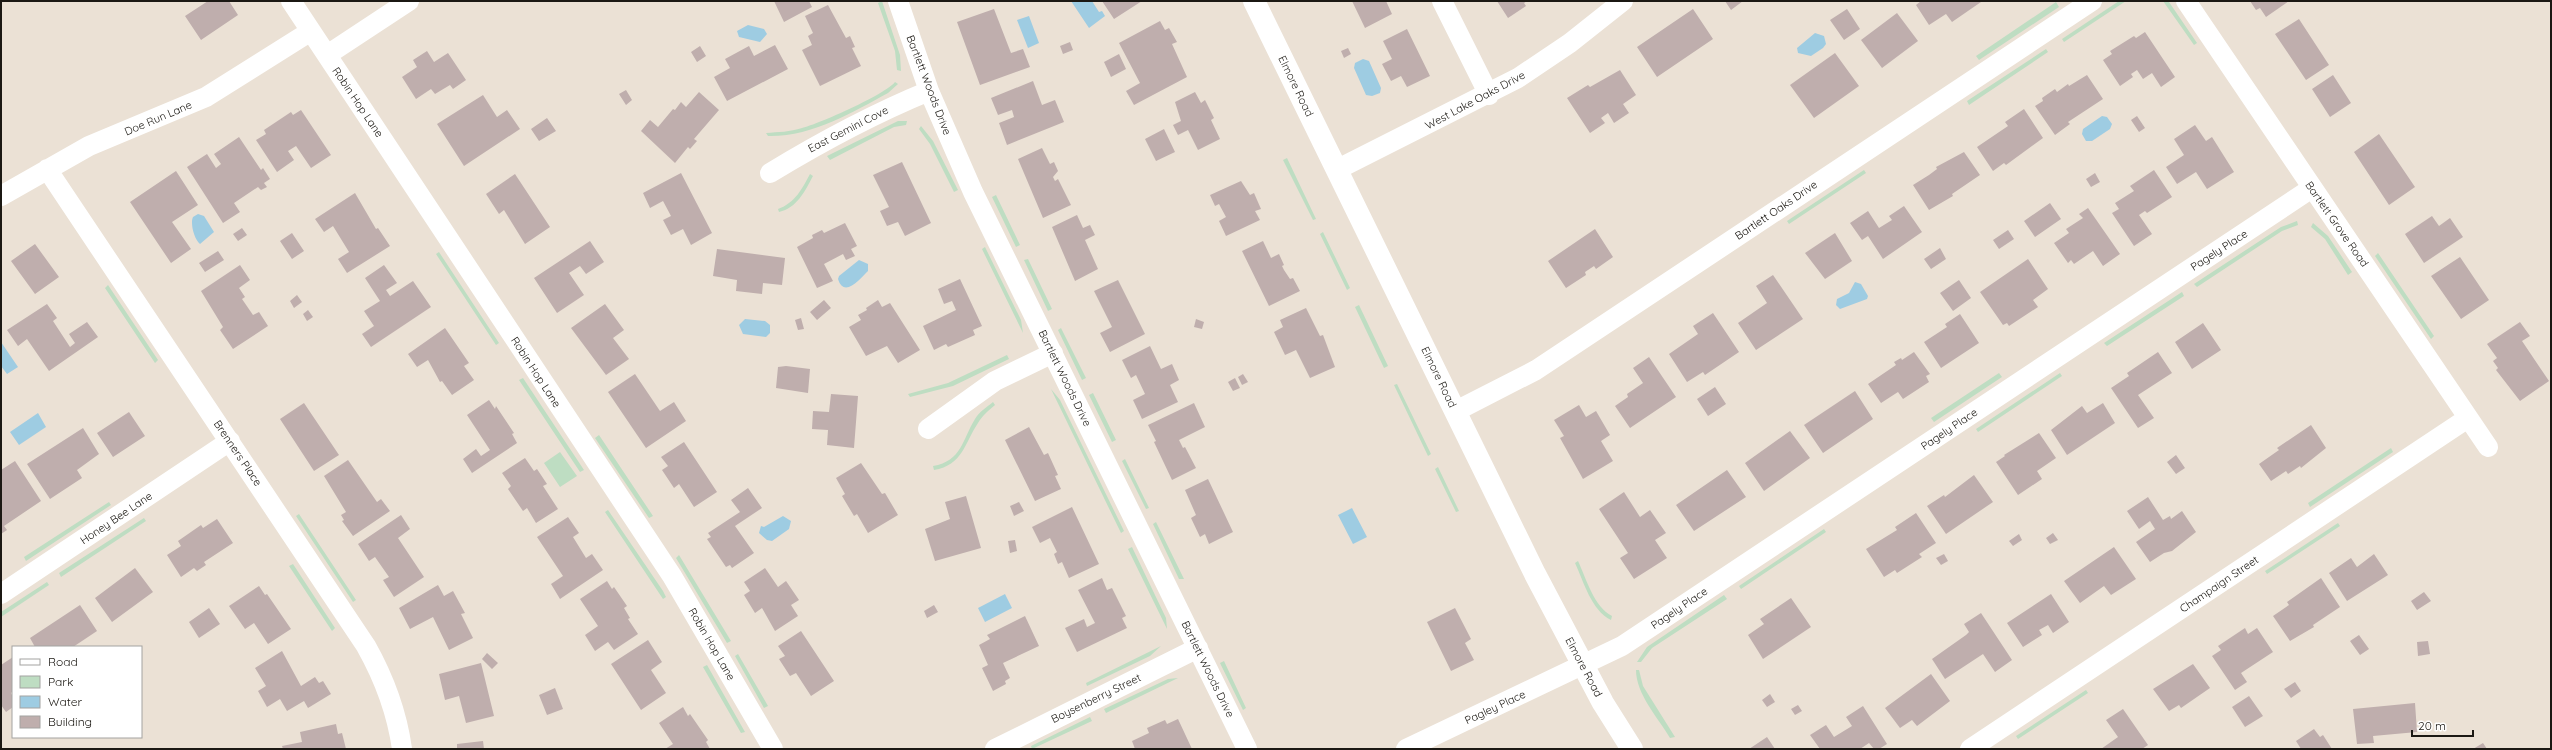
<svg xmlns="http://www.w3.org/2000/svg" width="2552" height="750" font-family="Quicksand,sans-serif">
<rect width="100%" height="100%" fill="#ebe1d5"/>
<path fill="#beddc2" d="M882 1 900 55 901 71 897 70 895 51 878 3Z
M2119 1H2126L2064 42 2062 39Z
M2163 1 2169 2 2197 43 2194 45Z
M2056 2 2059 7 1979 60 1976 56Z
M2046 49 2048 52 1969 105 1967 101Z
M895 82 898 84 888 93C853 112 812 137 768 136L766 133C778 132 790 132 802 128 819 124 886 94 895 82Z
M898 121H907L906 125 894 127 830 160 827 156Z
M921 126 933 141 958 190 954 192 930 144 919 129Z
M1287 158 1316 219 1313 220 1283 160Z
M1864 170 1866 173 1789 224 1787 221Z
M810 174 813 176C805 191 797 208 779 212L778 209C795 203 802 189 810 174Z
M996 195 1020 245 1016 247 992 197Z
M2297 221 2298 225 2282 231 2197 287 2194 284 2281 227Z
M2313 223 2328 236 2352 272 2348 275 2325 239 2311 227Z
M1323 232 1350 288 1347 290 1320 234Z
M985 247 1021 320 1023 333 982 249Z
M439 252 499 343 496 345 436 254Z
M2378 253 2434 336 2431 339 2375 256Z
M1028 259 1052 309 1048 311 1024 260Z
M108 285 158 360 155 363 105 288Z
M2182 292 2184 296 2107 346 2104 343Z
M1359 305 1388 366 1384 368 1355 307Z
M1061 328 1086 378 1082 380 1058 330Z
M1007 355 1009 359 953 386 910 397 908 394 948 383Z
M1999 373 2002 377 1934 422 1931 418Z
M2060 373 2062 376 1978 432 1976 429Z
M523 378 584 470 580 472 519 380Z
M1397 384 1431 454 1428 456 1394 385Z
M1051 389 1060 400 1124 531 1121 533Z
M1093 393 1116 440 1112 442 1089 395Z
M993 402 995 405C989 410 982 416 978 423 964 444 963 465 934 470L933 466C962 461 962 440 975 419 979 412 987 407 993 402Z
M599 435 653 516 649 518 595 438Z
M2391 448 2393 452 2310 507 2308 503Z
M560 452 577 476 560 487 544 463Z
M1125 459 1149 508 1146 509 1122 461Z
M1438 467 1459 511 1456 512 1435 469Z
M109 502 111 505 26 561 24 557Z
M608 510 663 591 666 597 663 599 605 512Z
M299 514 356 600 353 602 296 516Z
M144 518 146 521 61 577 59 573Z
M1156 522 1184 579H1179L1153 524Z
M2338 523 2340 526 2267 574 2265 571Z
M1824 529 1826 532 1741 589 1739 586Z
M1132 547 1166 618 1167 629 1128 549Z
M679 555 731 641 727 643 676 558Z
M1578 561C1586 578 1594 607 1612 616L1611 620C1591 610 1584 582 1575 563Z
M293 564 335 628 332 631 289 566Z
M47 582 49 585 1 617V612Z
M1724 595 1727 599 1652 648 1641 662H1637L1647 647Z
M1161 646 1150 656 1087 686 1086 683Z
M738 654 768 706 764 708 735 656Z
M1224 661 1246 708 1243 710 1220 663Z
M707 665 745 732 741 733 703 667Z
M1636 670H1639L1643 686 1675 737 1670 738C1658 718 1636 694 1636 670Z
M1178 678 1106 713 1104 709 1168 679Z
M2086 690 2088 693 2018 739 2016 736Z
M1090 717 1092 721 1032 749 1031 746Z"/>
<path fill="#9ecce2" d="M1071 1H1092L1099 12 1102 11 1105 16 1089 28Z
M1029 16 1039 43 1028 48 1017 20Z
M748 25 764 29 767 34 760 42 739 37 737 31Z
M1815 33 1824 36 1826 44 1823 48 1811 56 1798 53 1797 48Z
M1363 59 1369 61 1381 88 1380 93 1372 96 1366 95 1354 68 1355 63Z
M2102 116 2107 117 2112 124 2110 129 2092 141H2086L2082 134 2083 129Z
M198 214 204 216 214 232 200 244C194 239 190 223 193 217Z
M859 260 868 264V271C861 278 844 299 838 279L839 276Z
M1855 282 1861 284 1868 296 1867 299 1840 309 1836 305 1837 299 1849 293Z
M745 319 765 321 770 325V333L766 337 743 334 739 325Z
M1 342 18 367 7 374 1 366Z
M38 413 46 427 19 445 10 432Z
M1352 508 1367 537 1353 544 1338 515Z
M783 516 791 521 789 529 772 541 767 540 759 533 761 526 764 527Z
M1005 594 1012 608 985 622 978 608Z"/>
<path fill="#bfaead" d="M208 1H229L238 15 201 40 185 16Z
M774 1H809L812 7 784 22Z
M1102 1H1142L1114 19Z
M1352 1H1386L1392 14 1365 28Z
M1497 1H1527L1524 3 1526 6 1508 18Z
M1725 1H1743L1731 10Z
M1921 1H1980L1981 2 1952 22 1946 14 1929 25 1916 5Z
M2250 1H2289L2266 17 2260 8 2256 10Z
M828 5 846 38 850 36 855 47 852 48 861 66 820 86 802 50 812 45 808 36 813 33 805 16Z
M994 9 1011 53 1023 49 1030 67 980 85 957 22Z
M1693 9 1713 39 1657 77 1637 47Z
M1847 9 1860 29 1844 40 1830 20Z
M1897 13 1918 41 1882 68 1861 40Z
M2299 19 2329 65 2306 80 2275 34Z
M1160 21 1165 30 1169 28 1177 42 1172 44 1187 77 1134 105 1126 91 1140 83 1119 43Z
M1407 29 1430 76 1407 87 1401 76 1391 81 1382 64 1392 59 1383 41Z
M2145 32 2175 77 2161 87 2152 73 2143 79 2137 70 2131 74 2133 77 2120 86 2103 60 2112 54 2110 51 2134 36 2136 38Z
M1070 42 1073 50 1063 54 1060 46Z
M775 45 788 69 727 101 714 77 730 68 725 59 749 46 754 56Z
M700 46 706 56 697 62 691 52Z
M1348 48 1351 54 1344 58 1341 51Z
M427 51 434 62 448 53 466 80 453 89 450 85 435 94 431 89 416 99 402 77 417 67 413 60Z
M1835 53 1859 86 1814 118 1790 85Z
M1119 54 1126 69 1111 77 1104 62Z
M1620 70 1636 95 1623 104 1629 113 1614 123 1608 113 1601 118 1605 123 1590 133 1567 98 1588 85 1590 87Z
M2087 75 2103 99 2068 122 2070 124 2055 135 2035 106 2043 101 2042 98 2055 89 2057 92 2068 84 2069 86Z
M2333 75 2351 103 2330 117 2312 89Z
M1033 81 1042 105 1055 100 1064 122 1007 145 999 123 1014 117 1012 110 998 115 991 98Z
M626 90 632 100 626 105 619 94Z
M699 92 719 110 694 139 697 141 690 149 688 147 675 163 641 131 650 120 658 127 673 109 675 110 681 102 686 107Z
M1195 92 1201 103 1205 100 1214 118 1211 120 1220 139 1198 150 1188 130 1178 135 1173 125 1181 121 1175 102Z
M483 95 497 117 507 110 520 129 464 166 437 124Z
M2024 109 2043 138 2006 165 2004 163 1993 171 1977 147 2008 126 2005 122Z
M301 110 331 155 311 168 296 146 288 151 294 160 277 172 256 140 266 134 264 130 291 112 293 115Z
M2137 116 2145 128 2139 132 2131 120Z
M547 118 556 131 539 141 531 129Z
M2195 125 2206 141 2212 137 2234 172 2207 189 2196 172 2177 184 2166 167 2184 155 2174 139Z
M1164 129 1175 152 1156 161 1145 139Z
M2379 134 2415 187 2389 205 2354 152Z
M239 137 261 170 263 168 270 179 264 183 267 187 261 190 258 187 234 203 240 212 223 223 187 167 207 154 216 168 221 164 214 154Z
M1042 148 1050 164 1054 162 1058 171 1053 177 1055 181 1058 179 1071 205 1043 218 1018 159Z
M1964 152 1980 175 1952 194 1953 196 1929 210 1913 185 1929 175 1937 169 1936 167Z
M902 162 931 223 905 236 898 222 887 226 880 211 889 207 873 175Z
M2154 170 2172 197 2147 213 2145 211 2139 215 2152 234 2134 246 2112 213 2119 209 2115 203 2134 191 2130 186Z
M176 171 198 205 172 222 191 249 171 263 130 202Z
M681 173 712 233 691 245 683 229 671 235 663 220 671 216 663 201 650 208 643 193Z
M2095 173 2100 182 2091 187 2086 179Z
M515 174 550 227 525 244 504 210 499 214 486 194Z
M1241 181 1250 195 1254 193 1261 209 1255 211 1260 220 1226 236 1219 221 1226 217 1219 204 1215 206 1210 195Z
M355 193 376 229 378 228 390 246 347 273 338 259 349 252 333 226 324 232 315 219Z
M2050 203 2061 219 2035 237 2024 221Z
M1904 206 1922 232 1883 259 1868 236 1862 240 1850 223 1868 211 1879 228 1892 220 1889 216Z
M2088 208 2120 254 2103 266 2093 251 2074 264 2071 260 2068 263 2054 243 2069 233 2066 229 2083 218 2079 214Z
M1077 215 1083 228 1090 225 1095 235 1085 240 1098 269 1075 281 1052 227Z
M2432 216 2439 226 2450 218 2463 237 2424 263 2405 234Z
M845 223 857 246 851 249 855 256 846 260 843 254 824 264 833 281 817 288 797 247 813 238 812 235 822 230 824 233Z
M242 228 247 235 238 241 233 234Z
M1595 229 1613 257 1596 269 1594 266 1585 272 1586 275 1566 288 1548 261Z
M2008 230 2014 239 1999 249 1993 240Z
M292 233 304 251 292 259 280 241Z
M1835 233 1852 261 1825 279 1805 253Z
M590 241 604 262 586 274 580 266 569 273 584 295 557 313 534 278Z
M1263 241 1271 258 1279 254 1284 265 1282 266 1284 270 1290 279 1293 278 1300 291 1269 306 1242 251Z
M35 244 59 277 35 294 11 261Z
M1940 248 1946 259 1931 269 1924 259Z
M717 249 785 258 782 285 763 283 762 294 736 291 737 280 713 276Z
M218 251 224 260 205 272 199 263Z
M2460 257 2489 300 2461 319 2431 276Z
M2028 259 2048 289 2033 300 2038 307 2009 326 2007 323 2003 325 1980 292Z
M240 265 250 280 239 288 245 297 242 299 253 315 259 312 268 326 233 349 220 330 223 327 201 291Z
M384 265 397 283 386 290 390 296 413 281 431 307 371 347 362 334 374 326 364 311 380 301 365 278Z
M1773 275 1803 319 1756 350 1738 323 1767 303 1756 286Z
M960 279 982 326 973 330 975 335 948 347 946 344 934 350 923 326 956 310 952 301 944 304 938 289Z
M1118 280 1145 334 1110 352 1100 333 1112 327 1094 291Z
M1959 280 1971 298 1953 311 1940 293Z
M297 295 302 302 294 308 290 301Z
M824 300 831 308 817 320 810 312Z
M878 300 882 307 890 303 920 350 898 363 887 346 866 356 849 327 861 320 858 315 867 310 866 308Z
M47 304 57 318 53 321 70 347 75 343 69 334 87 322 98 337 49 371 27 339 18 346 7 330Z
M605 304 624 330 613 338 629 359 606 375 571 328Z
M1306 308 1320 336 1323 335 1335 367 1310 378 1296 350 1285 355 1274 332 1283 327 1280 320Z
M308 310 313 317 307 321 303 314Z
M1713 313 1739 352 1705 375 1703 372 1687 382 1669 354 1698 334 1693 326Z
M1960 314 1979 343 1941 368 1924 342 1947 327 1945 324Z
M801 318 804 329 798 330 795 320Z
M1196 319 1204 322 1202 329 1194 327Z
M2520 322 2530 336 2522 341 2549 381 2520 401 2496 370 2498 368 2493 361 2497 358 2487 344Z
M2203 323 2221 350 2192 369 2175 342Z
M445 328 469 363 464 366 474 380 452 395 442 381 440 382 428 360 417 367 408 354Z
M1150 346 1161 369 1172 364 1179 380 1170 385 1178 402 1142 419 1133 400 1145 394 1136 375 1131 378 1122 360Z
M1914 352 1930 374 1926 376 1929 382 1903 399 1898 392 1881 403 1868 384 1896 365 1894 362 1901 358 1902 360Z
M2158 352 2172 373 2138 395 2154 418 2138 428 2111 388 2129 376 2127 373Z
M1649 357 1676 397 1630 428 1615 406 1628 397 1627 394 1643 383 1633 368Z
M786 366 810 369 808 393 776 388 778 367Z
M635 374 660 411 674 402 686 421 646 448 608 392Z
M1243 374 1248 382 1242 385 1238 377Z
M1235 378 1240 388 1233 391 1228 382Z
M1715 387 1726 404 1708 416 1697 399Z
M1855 391 1873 419 1823 453 1804 425Z
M831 394 858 396 854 448 827 445 828 430 812 429 813 411 829 412Z
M489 400 495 409 496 406 514 433 512 434 517 443 472 473 463 459 476 449 481 456 490 450 467 415Z
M304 403 339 455 314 471 280 419Z
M1194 403 1205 427 1179 440 1183 448 1185 447 1196 468 1172 480 1154 442 1156 441 1148 425Z
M2103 403 2115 423 2067 455 2051 430 2082 406 2087 413Z
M1579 405 1586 417 1596 411 1610 435 1601 441 1613 461 1583 479 1560 438 1564 436 1554 420Z
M129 412 145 436 113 457 97 433Z
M2311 425 2326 448 2301 468 2300 466 2288 474 2286 471 2271 481 2259 464 2279 450 2277 448Z
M1029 427 1044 455 1048 453 1058 475 1055 476 1061 489 1035 501 1005 440Z
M83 428 99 454 77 470 82 478 50 499 27 464Z
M1790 431 1810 458 1764 491 1745 463Z
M2039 433 2056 458 2037 471 2042 479 2018 495 1996 462 2005 456 2004 455Z
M684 442 717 492 694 507 679 484 674 488 662 470 668 466 661 457Z
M2176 455 2185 468 2176 474 2167 462Z
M525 458 534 471 537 469 547 484 543 486 558 509 536 523 527 508 523 511 508 489 511 486 502 473Z
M348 460 377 502 381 499 390 511 353 536 342 521 344 520 341 515 346 512 324 476Z
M15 461 41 501 4 526 7 530 1 534V470Z
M861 463 882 494 885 493 898 515 868 533 857 514 854 516 842 496 845 494 836 478Z
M1727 470 1746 497 1694 531 1676 505Z
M1974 475 1993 502 1946 534 1927 506 1944 495 1945 497Z
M1208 479 1233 532 1209 544 1205 534 1200 537 1191 518 1196 515 1185 490Z
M748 488 762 508 735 526 754 553 732 568 730 565 726 567 707 539 711 537 708 533 740 512 731 500Z
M1624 492 1640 517 1650 510 1666 533 1655 540 1667 558 1634 579 1620 558 1628 553 1599 509Z
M966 496 981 548 935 561 925 529 950 519 945 502Z
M2148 497 2163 520 2170 516 2171 519 2182 511 2196 532 2172 551 2164 553 2150 562 2136 542 2155 529 2150 521 2139 529 2127 511Z
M1019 502 1024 511 1014 516 1010 506Z
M1072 507 1099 564 1069 578 1062 562 1058 564 1054 554 1057 552 1050 538 1040 543 1032 527Z
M1916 513 1936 543 1919 554 1922 557 1897 573 1895 570 1884 577 1866 549 1897 530 1895 527Z
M401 515 410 529 398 538 424 577 394 597 383 580 389 577 375 557 369 561 358 544Z
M568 517 579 533 573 537 586 558 592 554 603 570 560 599 551 584 563 576 537 537Z
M217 519 233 543 204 562 206 565 197 571 194 568 181 577 167 555 181 546 178 541 201 525 203 528Z
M2053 533 2058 540 2050 544 2046 538Z
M2019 534 2022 540 2013 546 2009 541Z
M1015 540 1017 551 1010 553 1008 541Z
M2114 547 2136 579 2111 595 2104 586 2080 603 2064 581Z
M1944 554 1948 561 1941 565 1936 558Z
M2374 554 2388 575 2347 601 2329 573 2351 558 2357 567Z
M135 568 153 592 112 622 95 598Z
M765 568 778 587 786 581 799 600 791 605 798 616 775 631 762 608 755 613 744 595 750 591 744 582Z
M1102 578 1107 590 1112 588 1126 616 1122 618 1127 628 1077 652 1065 628 1084 619 1087 627 1095 623 1078 590Z
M2321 578 2340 607 2313 625 2314 627 2290 641 2273 616 2289 605 2287 602Z
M607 581 612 589 614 587 627 606 624 608 630 618 628 619 638 634 614 650 608 642 595 651 585 635 598 626 580 599Z
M438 585 444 596 453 591 465 613 461 614 473 638 449 650 433 617 410 629 399 608Z
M259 586 265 595 267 594 291 629 268 644 254 623 245 629 229 606Z
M2424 592 2431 601 2417 610 2411 601Z
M2051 594 2069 622 2053 633 2048 625 2039 630 2042 635 2023 647 2007 623Z
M1791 598 1811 627 1763 659 1748 635 1764 624 1760 619Z
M80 605 97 631 73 647H35L30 638Z
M934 605 938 612 927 618 924 611Z
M209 608 220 624 199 638 189 622Z
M1455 608 1471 639 1465 643 1474 660 1451 671 1427 622Z
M1981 613 2012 660 1995 672 1983 654 1945 679 1932 659 1966 635 1969 632 1964 624Z
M1025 616 1039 646 1003 663 1010 678 1005 681 1006 684 993 691 982 668 988 665 979 645 990 639 987 635Z
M2245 628 2248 634 2257 628 2273 652 2241 673 2247 682 2235 690 2212 656 2221 650 2218 646Z
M801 631 834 681 811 696 796 673 790 676 779 659 785 656 778 646Z
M2359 635 2369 649 2360 655 2350 641Z
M648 640 662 662 651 670 666 693 641 710 611 664Z
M2428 641 2430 654 2418 656 2417 642Z
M282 651 301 686 315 677 319 683 323 681 331 694 308 708 304 701 287 711 280 699 267 707 258 691 266 686 255 668Z
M487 653 498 663 492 669 482 659Z
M13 657V691L11 693 13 697V707L6 712 1 705V665Z
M481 663 494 716 466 723 459 696 445 700 439 674Z
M2193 664 2210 688 2181 708 2179 705 2169 711 2153 689Z
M1931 674 1950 701 1917 726 1912 720 1900 728 1885 708Z
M2295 682 2301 691 2291 698 2284 689Z
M555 688 563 709 547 715 539 695Z
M1770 694 1775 702 1767 707 1762 700Z
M2249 696 2263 716 2245 727 2232 707Z
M2415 703 2417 732 2373 736 2374 743 2357 744 2353 709Z
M1798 705 1802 711 1795 715 1791 709Z
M1863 706 1887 744 1879 749H1874L1869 743 1860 749H1820L1810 735 1826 725 1834 737 1852 726 1846 717Z
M683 707 688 716 690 714 708 740 706 742 710 749H665L673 744 659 723Z
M2123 709 2148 745 2142 749H2101L2118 737 2106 720Z
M1178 719 1192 749H1135L1132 741 1149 733 1147 728 1165 720 1167 724Z
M336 724 338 734 342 733 346 749H283L282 746 302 742 300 732Z
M2314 729 2320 737 2323 735 2332 749H2301L2296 741Z
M1767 737 1775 749H1749Z
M483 741 484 749H457V744Z
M2483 743 2487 749H2473Z"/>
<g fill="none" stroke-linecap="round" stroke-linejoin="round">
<path stroke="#fff" stroke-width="20" d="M291 1 672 576 773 749
M898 1 929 91 973 192 1247 749
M1442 1 1489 95
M2186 1 2488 447
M327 55 409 1
M47 169 366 646C384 678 397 713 402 749
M1338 169 1518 78 1570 43 1623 1
M770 173C821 142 873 114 929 91
M1 196 89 146 206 97 311 31
M1456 411 1536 370 2092 1
M928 429 995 381 1053 353
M1 594 230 441
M995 749 1198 648
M1406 749 1622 646 2312 188
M1970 749 2468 418"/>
<path stroke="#fff" stroke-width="22" d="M1254 1 1535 574 1603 703 1632 749"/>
</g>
<g text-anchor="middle" stroke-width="3.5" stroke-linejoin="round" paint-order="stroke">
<g font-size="11" fill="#1b1813" stroke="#fff">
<text transform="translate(929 85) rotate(69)" y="4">Bartlett Woods Drive</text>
<text transform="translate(1296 86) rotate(64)" y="4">Elmore Road</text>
<text transform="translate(1475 100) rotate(-28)" y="4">West Lake Oaks Drive</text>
<text transform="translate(358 102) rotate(56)" y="4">Robin Hop Lane</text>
<text transform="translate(158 118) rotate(-23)" y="4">Doe Run Lane</text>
<text transform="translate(848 129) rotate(-27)" y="4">East Gemini Cove</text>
<text transform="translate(1776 210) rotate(-34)" y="4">Bartlett Oaks Drive</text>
<text transform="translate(2337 224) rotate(55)" y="4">Bartlett Grove Road</text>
<text transform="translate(2219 250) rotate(-33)" y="4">Pagely Place</text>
<text transform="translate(536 372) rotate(57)" y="4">Robin Hop Lane</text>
<text transform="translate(1439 377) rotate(64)" y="4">Elmore Road</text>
<text transform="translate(1065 378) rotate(64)" y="4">Bartlett Woods Drive</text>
<text transform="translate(1949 429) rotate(-34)" y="4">Pagely Place</text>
<text transform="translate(238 453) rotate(56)" y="4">Brenners Place</text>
<text transform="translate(116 518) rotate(-34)" y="4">Honey Bee Lane</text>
<text transform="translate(2219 584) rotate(-34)" y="4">Champaign Street</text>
<text transform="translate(1679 608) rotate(-34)" y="4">Pagely Place</text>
<text transform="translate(712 644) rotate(60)" y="4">Robin Hop Lane</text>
<text transform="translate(1584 667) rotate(62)" y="4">Elmore Road</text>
<text transform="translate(1208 669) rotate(64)" y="4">Bartlett Woods Drive</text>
<text transform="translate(1096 698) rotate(-26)" y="4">Boysenberry Street</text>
<text transform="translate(1495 707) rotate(-25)" y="4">Pagley Place</text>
</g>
</g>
<rect width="2552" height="750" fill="none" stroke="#1b1813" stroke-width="4"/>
<rect x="12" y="646" width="130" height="92" fill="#ffffff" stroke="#a4a3a1"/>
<rect x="20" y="659" width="20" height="6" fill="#ffffff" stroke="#a4a3a1"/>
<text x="48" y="666" font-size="12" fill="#1b1813">Road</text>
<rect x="20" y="676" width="20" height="12" fill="#beddc2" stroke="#a4a3a1"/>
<text x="48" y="686" font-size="12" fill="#1b1813">Park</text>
<rect x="20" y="696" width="20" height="12" fill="#9ecce2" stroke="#a4a3a1"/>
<text x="48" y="706" font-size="12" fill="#1b1813">Water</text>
<rect x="20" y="716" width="20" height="12" fill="#bfaead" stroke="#a4a3a1"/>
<text x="48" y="726" font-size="12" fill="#1b1813">Building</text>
<path d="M2412 730v6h61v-6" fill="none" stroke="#1b1813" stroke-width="2"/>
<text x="2418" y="730" font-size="12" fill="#1b1813" stroke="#ffffff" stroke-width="3" paint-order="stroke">20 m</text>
</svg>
